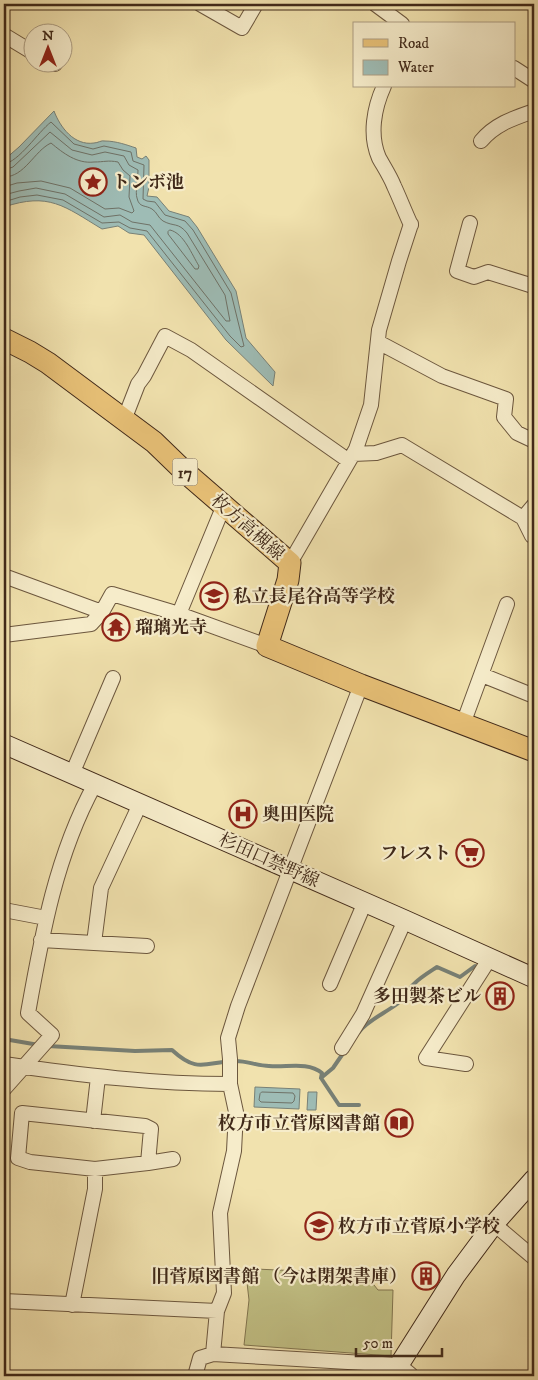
<svg xmlns="http://www.w3.org/2000/svg" width="538" height="1380" font-family="'IM FELL DW Pica','Noto Serif JP',serif">
<rect width="100%" height="100%" fill="#f1e2ae"/>
<filter id="stains"><feTurbulence type="fractalNoise" baseFrequency=".004" numOctaves="4"/><feColorMatrix values="0 0 0 0 .2 0 0 0 0 .09 0 0 0 0 .02 0 0 0 .5 -.17"/></filter>
<radialGradient id="worn" r=".72"><stop offset=".6" stop-color="#630" stop-opacity="0"/><stop offset="1" stop-color="#630" stop-opacity=".3"/></radialGradient>
<path fill="#c2c185" stroke="#81754f" d="M255 1269 370 1274V1280L378 1290H393L391 1356 244 1345 249 1300 246 1274Z"/>
<path fill="#9ebcb5" stroke="#788177" d="M54 111C60 127 74 146 94 143 98 143 101 140 105 141 116 141 127 145 136 148L137 157 142 159 146 156 149 160V187L147 196 157 197 169 211 189 217 197 227 236 291 246 338 275 372 273 386 226 340 144 235 129 233 118 226 102 229C64 206 49 192 4 207V160L19 147Z
M255 1087 300 1089 299 1109 254 1107Z
M308 1092H317L316 1110H307Z"/>
<g fill="none" stroke-linecap="round" stroke-linejoin="round">
<path stroke="#6f7267" stroke-width="1" d="M4 164C19 162 38 132 51 122L74 144 93 149 104 146 131 152 133 161 144 165 143 199 147 201 155 202 165 215 185 221 193 230 231 293 244 346 241 347 230 336 147 231 130 228 119 222 102 223 63 200 37 195 20 197 4 202
M4 170 13 167 50 132 72 150 92 155 105 152 124 156 129 165 138 170C138 177 135 193 137 198 139 208 146 205 152 209 157 212 158 218 163 221 174 227 178 222 187 233L225 295 230 321H226L150 225 132 222 120 215 104 217 65 194 36 188 19 191 4 195
M4 177C25 177 34 151 51 143 63 153 77 164 94 162 104 162 108 160 118 162L123 170 130 176 129 197 134 211 132 213 119 208 105 209 70 188 41 181 17 183 4 187
M170 230C184 233 192 255 199 266L198 269H195L168 234V232Z
M262 1092 293 1093 295 1096 294 1101 292 1103 261 1102 259 1100 260 1094Z"/>
<path stroke="#788177" stroke-width="4" d="M359 1032C367 1021 385 1013 397 1004 404 998 408 989 415 983 421 977 431 971 437 967L460 977 475 966
M4 1039 39 1045
M48 1046 135 1051 172 1050C198 1074 205 1062 234 1061 245 1060 257 1066 269 1066 286 1068 307 1061 322 1073L321 1078 339 1105H359
M321 1078 333 1068 344 1052"/>
<g stroke="#6c573e" stroke-width="16">
<path id="street" d="M200 4 242 28 256 4
M375 4 402 24
M4 35 32 52
M51 62 55 64
M514 68 534 81
M384 86C374 108 369 135 379 158 384 167 390 176 394 186 400 199 405 212 411 225
M481 141C495 124 514 118 534 111
M470 223 457 271 474 277 488 272 533 286 534 282
M378 342 442 376 506 399 504 417 517 433 534 441
M124 420 138 384 144 376 165 336 191 350 349 461
M353 454 376 453 402 445 523 518 534 505
M523 518 532 536
M290 563 356 449 371 405 379 330 399 261 411 224
M4 576 102 612
M179 614 224 505
M4 635 91 624 102 612 112 594 179 614 267 646
M482 675 534 696
M361 685 238 1006 228 1038 230 1059V1084L236 1112 234 1151 220 1213 224 1293 217 1311 213 1354 399 1365 411 1375
M463 724 507 604
M72 774 113 678
M4 910 46 918
M41 940 147 946
M94 943 101 888 140 804
M330 984 365 902
M342 1048 363 1014 405 920
M4 1064C79 1075 154 1084 230 1084
M466 1064 426 1058 490 958
M4 1089 52 1035 28 1013C42 934 56 855 95 784
M93 1121 98 1077
M148 1163 151 1129 145 1126 22 1113 18 1158 30 1162 95 1169 148 1163 173 1159
M494 1224 534 1258
M4 1301 217 1311
M72 1305 95 1189V1169
M195 1376 200 1358 213 1354"/>
</g>
<g stroke="#402919" stroke-width="21">
<path id="secondary" d="M4 744 405 920 534 978
M390 1376 399 1365 456 1275 494 1224 534 1179"/>
</g>
<g stroke="#402919" stroke-width="23">
<path id="primary" d="M4 339 30 352 48 363 154 442 185 472 290 563 288 580 267 646 361 685 534 751"/>
</g>
<use href="#street" stroke="#f6ecca" stroke-width="14"/>
<use href="#secondary" stroke="#f6ecca" stroke-width="19"/>
<use href="#primary" stroke="#e8c177" stroke-width="21"/>
</g>
<defs>
<g id="sight-ring" transform="scale(1.4375)"><circle r="9.5" fill="#f6ecca" stroke="#8f2418" stroke-width="1.5"/><path d="M0-6L1.8-2.2L6-1.7L2.9 1.2L3.7 5.4L0 3.3L-3.7 5.4L-2.9 1.2L-6-1.7L-1.8-2.2Z" fill="#8f2418"/></g>
<g id="school-ring" transform="scale(1.4375)"><circle r="9.5" fill="#f6ecca" stroke="#8f2418" stroke-width="1.5"/><path d="M0-5L7-2L0 1L-7-2ZM-4 1L0 2.5L4 1V4Q0 6-4 4Z" fill="#8f2418"/></g>
<g id="temple-ring" transform="scale(1.4375)"><circle r="9.5" fill="#f6ecca" stroke="#8f2418" stroke-width="1.5"/><path d="M0-6L5-2H3V0L6.5 2.5H4V6H1.5V3h-3V6H-4V2.5H-6.5L-3 0V-2H-5Z" fill="#8f2418"/></g>
<g id="hospital-ring" transform="scale(1.4375)"><circle r="9.5" fill="#f6ecca" stroke="#8f2418" stroke-width="1.5"/><path d="M-5-5h3v3.5h4V-5h3V5h-3V1.5h-4V5h-3Z" fill="#8f2418"/></g>
<g id="supermarket-ring" transform="scale(1.4375)"><circle r="9.5" fill="#f6ecca" stroke="#8f2418" stroke-width="1.5"/><path d="M-6-5.5h2.5l.6 2H6L4.5 2H-2.5L-4.4-4H-6ZM-1.5 3.2a1.3 1.3 0 1 0 .1 0ZM3 3.2a1.3 1.3 0 1 0 .1 0Z" fill="#8f2418"/></g>
<g id="building-ring" transform="scale(1.4375)"><circle r="9.5" fill="#f6ecca" stroke="#8f2418" stroke-width="1.5"/><path d="M-4-6H4V6H1V3H-1V6H-4ZM-2.5-4.3h1.7v1.8h-1.7ZM.8-4.3h1.7v1.8H.8ZM-2.5-1h1.7V.8h-1.7ZM.8-1h1.7V.8H.8Z" fill="#8f2418"/></g>
<g id="library-ring" transform="scale(1.4375)"><circle r="9.5" fill="#f6ecca" stroke="#8f2418" stroke-width="1.5"/><path d="M-6-4Q-3-5.5-.7-3.5V5Q-3 3-6 4ZM6-4Q3-5.5 .7-3.5V5Q3 3 6 4Z" fill="#8f2418"/></g>
</defs>
<g fill-rule="evenodd">
<use href="#sight-ring" x="93" y="182"/>
<use href="#school-ring" x="214" y="596"/>
<use href="#temple-ring" x="116" y="627"/>
<use href="#hospital-ring" x="243" y="814"/>
<use href="#supermarket-ring" x="470" y="853"/>
<use href="#building-ring" x="500" y="996"/>
<use href="#library-ring" x="399" y="1123"/>
<use href="#school-ring" x="319" y="1226"/>
<use href="#building-ring" x="426" y="1276"/>
</g>
<g text-anchor="middle" stroke-width="4.5" stroke-linejoin="round" paint-order="stroke">
<rect fill="#f6ecca" stroke="#77644e" stroke-width="1" x="172.5" y="458.5" width="25" height="27" rx="4"/>
<g font-size="16" font-weight="bold" fill="#402919">
<text x="185" y="478">17</text>
</g>
<g font-size="18" font-weight="bold" fill="#402919" stroke="#f6ecca" text-anchor="start">
<text x="112" y="188">トンボ池</text>
<text x="233" y="602">私立長尾谷高等学校</text>
<text x="135" y="633">瑠璃光寺</text>
<text x="262" y="820">奥田医院</text>
<text x="451" y="859" text-anchor="end">フレスト</text>
<text x="481" y="1002" text-anchor="end">多田製茶ビル</text>
<text x="380" y="1129" text-anchor="end">枚方市立菅原図書館</text>
<text x="338" y="1232">枚方市立菅原小学校</text>
<text x="407" y="1282" text-anchor="end">旧菅原図書館 （今は閉架書庫）</text>
</g>
<g font-size="18" fill="#402919" stroke="#f6ecca">
<text transform="translate(248 527) rotate(41)" y="6">枚方高槻線</text>
<text transform="translate(269 860) rotate(24)" y="6">杉田口禁野線</text>
</g>
</g>
<rect width="538" height="1380" fill="none" stroke="#f1e2ae" stroke-width="20"/>
<rect x="5" y="5" width="528" height="1370" fill="none" stroke="#402919" stroke-width="2.5"/>
<rect x="10" y="10" width="518" height="1360" fill="none" stroke="#402919"/>
<rect x="353" y="22" width="162" height="65" fill="#f6ecca" stroke="#ad9e83"/>
<rect x="363" y="39" width="25" height="8" fill="#e8c177" stroke="#ad9e83"/>
<text x="398" y="48" font-size="15" fill="#402919">Road</text>
<rect x="363" y="60" width="25" height="15" fill="#9ebcb5" stroke="#ad9e83"/>
<text x="398" y="72" font-size="15" fill="#402919">Water</text>
<g transform="translate(48 48)"><circle r="24" fill="#f6ecca" stroke="#ad9e83"/>
<path d="M0-4L9 19L0 12L-9 19Z" fill="#8f2418"/>
<text y="-8" font-size="14" font-weight="bold" text-anchor="middle" fill="#402919">N</text>
</g>
<path d="M356 1348v8h86v-8" fill="none" stroke="#402919" stroke-width="2.5"/>
<text x="363" y="1348" font-size="15" fill="#402919" stroke="#f6ecca" stroke-width="4" paint-order="stroke">50 m</text>
<rect width="100%" height="100%" filter="url(#stains)"/>
<rect width="100%" height="100%" fill="url(#worn)"/>
</svg>
